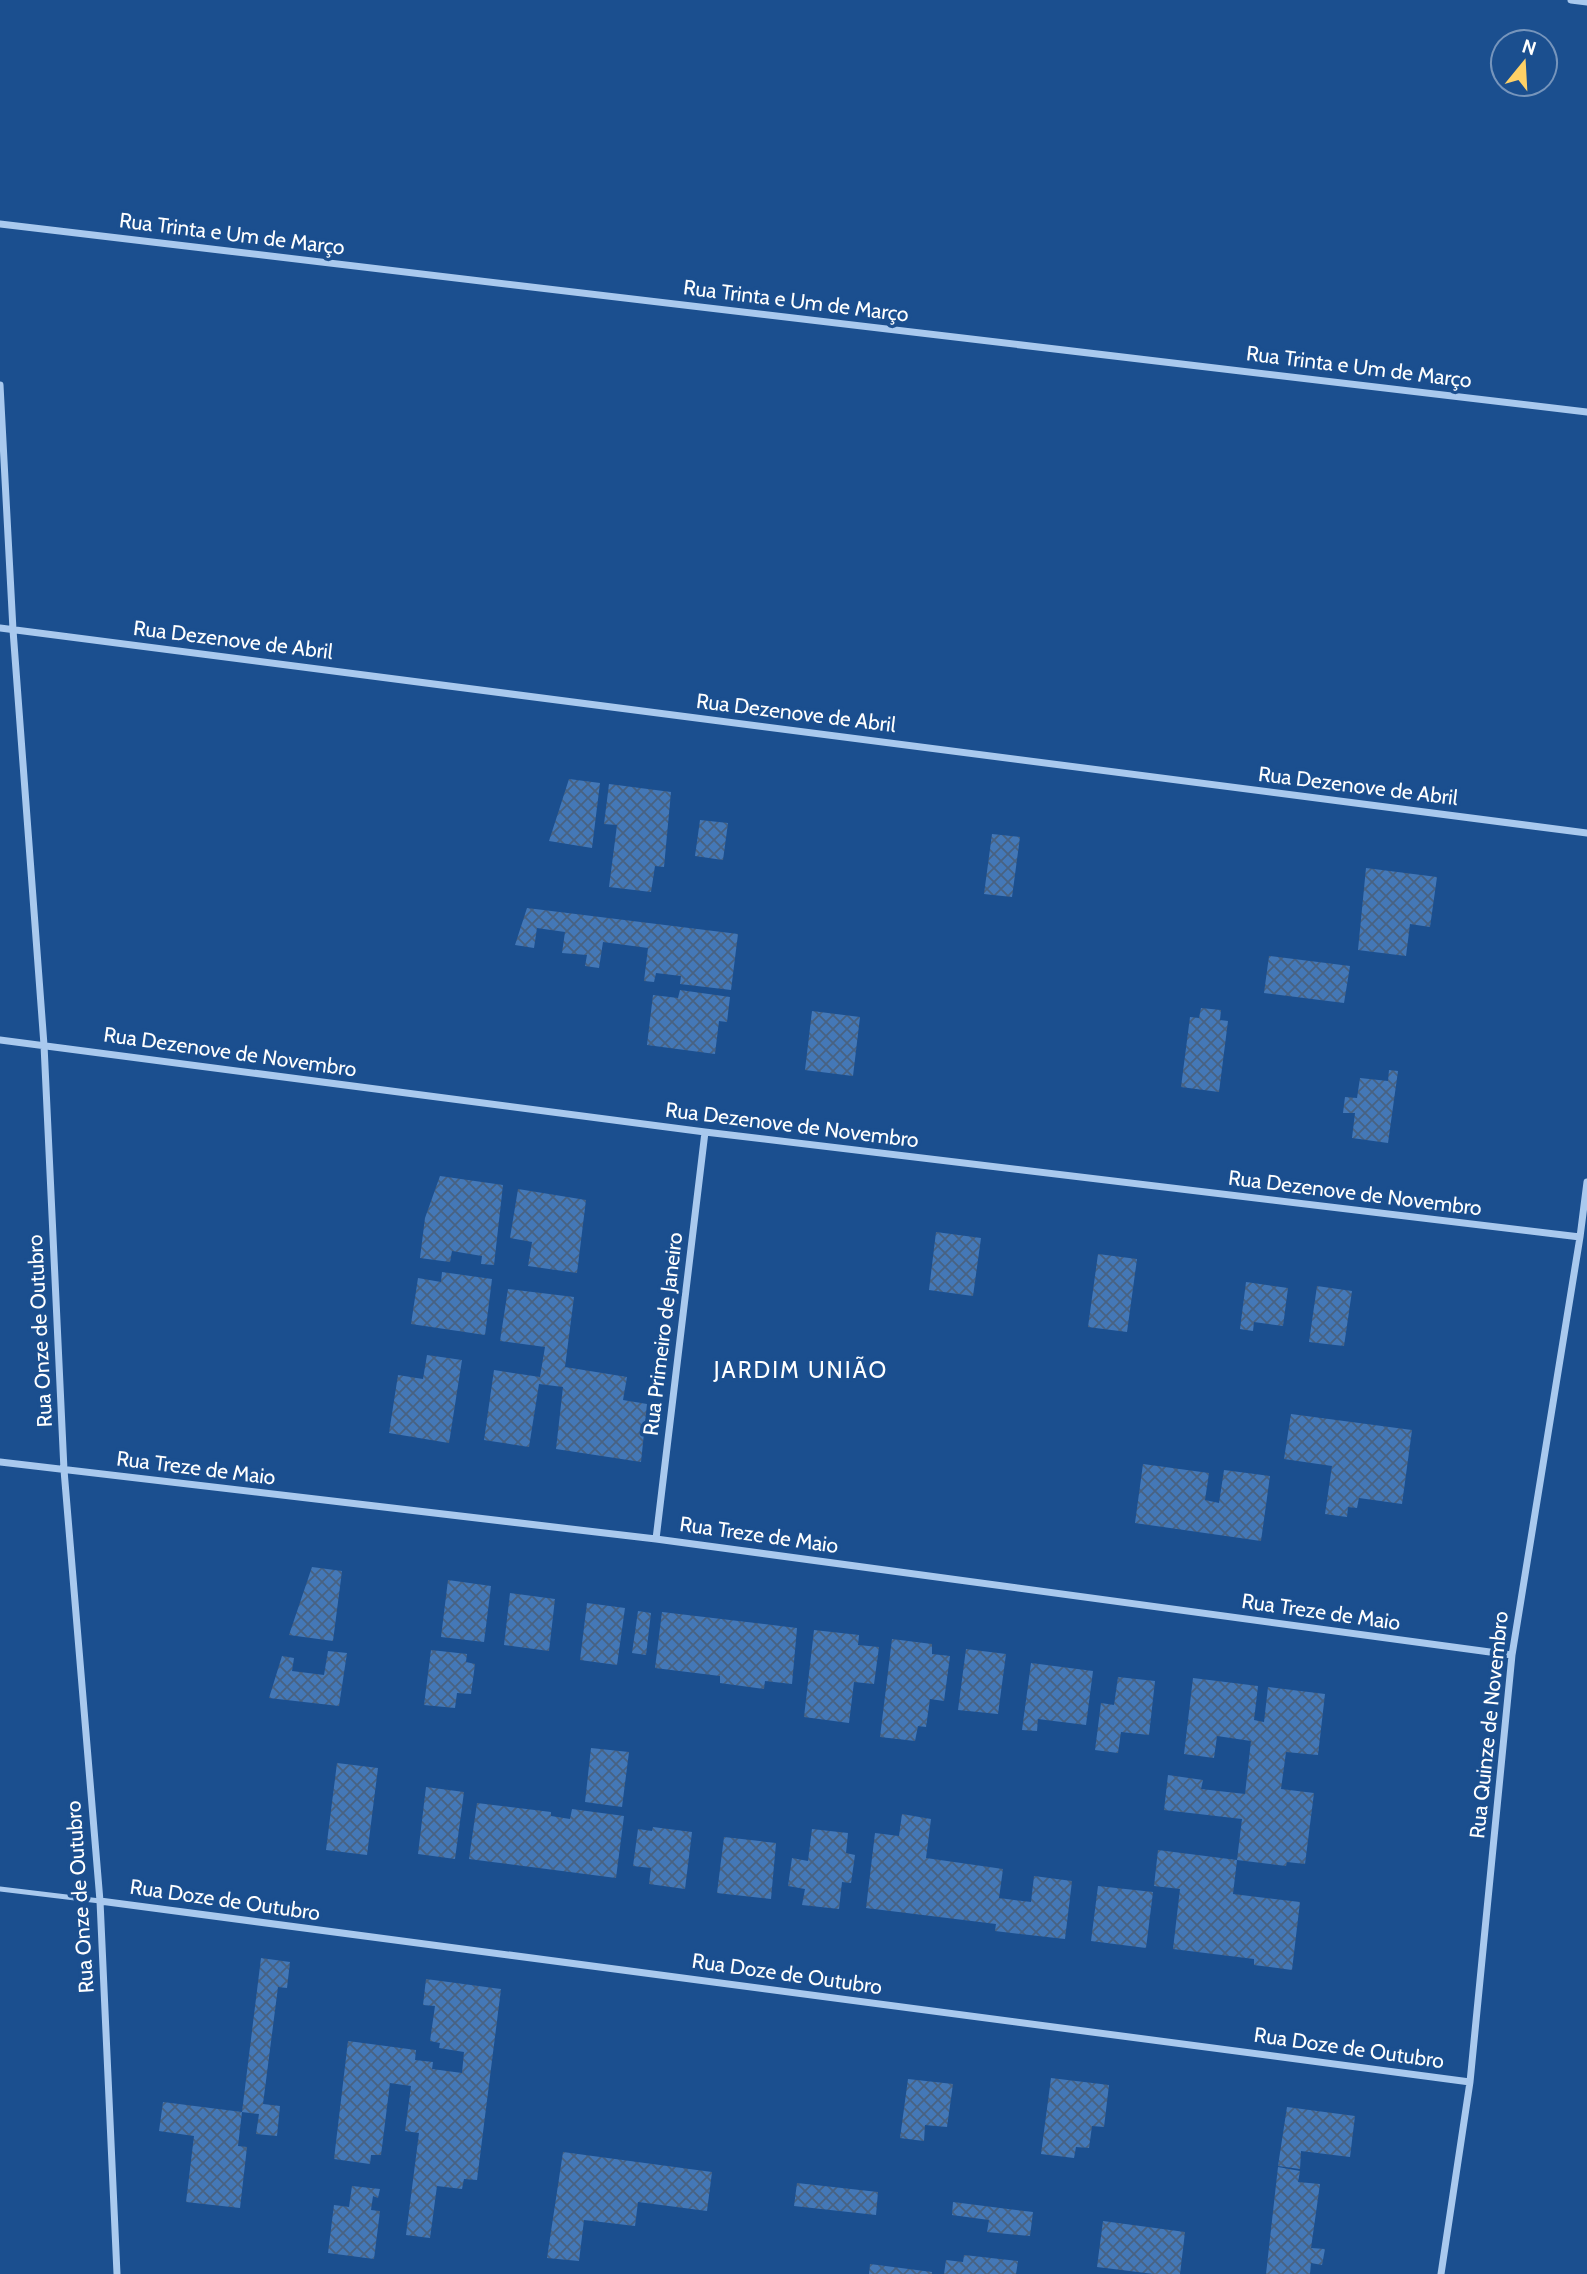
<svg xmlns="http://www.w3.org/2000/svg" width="1587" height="2274" font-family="Cabin,sans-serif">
<defs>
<pattern id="building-cross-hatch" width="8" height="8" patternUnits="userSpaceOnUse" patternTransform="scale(1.75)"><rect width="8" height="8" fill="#4478b7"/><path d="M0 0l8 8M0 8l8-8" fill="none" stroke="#486282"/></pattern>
</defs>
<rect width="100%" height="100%" fill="#1b4f8f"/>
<path fill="url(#building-cross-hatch)" d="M569 779 600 783 592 848 549 841Z
M609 784 671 792 664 867 655 866 651 892 609 887 617 825 604 824Z
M700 820 728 823 723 860 695 856Z
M992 834 1020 837 1012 897 984 894Z
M1366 868 1437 877 1430 927 1410 924 1406 956 1358 950Z
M527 908 738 934 731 990 680 984 681 976 656 973 654 982 644 981 648 948 603 942 599 968 585 966 587 955 562 953 565 932 537 928 534 948 515 945Z
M1269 956 1350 966 1344 1003 1264 993Z
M680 990 730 997 727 1022 719 1021 715 1054 647 1045 653 995 678 998Z
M1201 1008 1221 1010 1220 1020 1228 1021 1219 1092 1181 1087 1190 1017 1199 1018Z
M812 1011 860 1017 853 1076 805 1070Z
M1389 1070 1398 1071 1388 1143 1352 1138 1355 1113H1343L1345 1097 1357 1098 1360 1078 1388 1081Z
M440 1176 503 1185 494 1265 481 1264 482 1256 452 1251 450 1262 420 1258 425 1218Z
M518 1189 586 1200 577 1273 528 1266 532 1242 510 1238Z
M936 1232 981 1238 973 1296 929 1290Z
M1098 1254 1137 1259 1127 1332 1088 1327Z
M442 1272 492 1279 485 1335 411 1324 418 1278 441 1282Z
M1246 1282 1288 1288 1283 1326 1254 1322 1253 1331 1240 1329Z
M1317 1286 1352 1291 1344 1346 1309 1342Z
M508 1289 574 1297 565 1367 627 1377 623 1400 647 1404 641 1462 556 1449 563 1387 539 1384 529 1447 484 1440 494 1370 540 1377 545 1347 500 1341Z
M427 1355 462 1360 449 1443 389 1433 398 1375 423 1379Z
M1291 1414 1412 1430 1402 1504 1359 1498 1357 1508 1348 1507 1347 1517 1325 1514 1332 1466 1284 1459Z
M1143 1464 1209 1473 1205 1500 1219 1503 1224 1470 1270 1476 1261 1541 1135 1523Z
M312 1567 342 1571 333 1641 289 1635Z
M448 1580 491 1586 484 1642 441 1637Z
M510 1593 555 1599 549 1651 504 1645Z
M587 1603 625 1608 617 1665 580 1660Z
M638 1611 651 1613 646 1655 632 1653Z
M662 1612 797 1628 792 1684 765 1681 764 1689 720 1683V1676L655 1668Z
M814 1630 859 1635 858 1645 879 1647 874 1684 854 1682 849 1723 804 1717Z
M892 1639 932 1644V1654L950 1656 944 1701 930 1699 926 1727 918 1726 915 1741 880 1737Z
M966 1649 1006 1654 998 1714 958 1710Z
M431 1650 467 1654 466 1662 475 1664 471 1694 457 1693 455 1708 424 1705Z
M328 1651 347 1653 339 1706 269 1698 282 1656 294 1658 292 1671 324 1675Z
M1031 1663 1093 1671 1086 1725 1038 1719 1037 1731 1022 1730Z
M1118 1677 1155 1681 1149 1735 1121 1732 1118 1753 1095 1750 1101 1703 1114 1705Z
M1193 1678 1258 1686 1254 1720 1264 1722 1268 1687 1325 1694 1318 1755 1286 1752 1281 1789 1314 1793 1305 1864 1287 1862 1286 1866 1237 1860 1242 1819 1164 1810 1168 1775 1203 1780 1201 1789 1245 1794 1251 1741 1217 1736 1214 1758 1184 1754Z
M591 1748 629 1752 622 1807 585 1802Z
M337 1763 378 1768 367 1855 326 1850Z
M426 1787 464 1792 455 1859 418 1854Z
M477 1803 551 1812V1816L570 1819 572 1809 624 1816 616 1878 469 1859Z
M902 1814 931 1819 926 1858 1003 1869 999 1898 1031 1902 1034 1876 1072 1881 1065 1939 995 1931 996 1924 866 1908 875 1833 899 1836Z
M653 1827 692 1832 685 1889 649 1884 651 1868 633 1866 638 1829 652 1831Z
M812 1829 848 1833 846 1853 855 1855 851 1883 842 1882 839 1909 802 1905 805 1889 788 1886 792 1858 808 1861Z
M724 1837 776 1843 771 1899 717 1893Z
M1158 1850 1237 1860 1233 1894 1300 1902 1292 1970 1254 1965V1959L1173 1949 1180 1889 1154 1886Z
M1098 1886 1153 1892 1146 1948 1091 1941Z
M261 1958 290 1962 287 1988 278 1987 263 2104 280 2106 277 2136 256 2134 259 2114 242 2112Z
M426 1979 501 1989 477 2180 464 2179 462 2189 437 2186 430 2238 406 2235 419 2133 405 2131 411 2086 390 2083 381 2155H371L370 2164 334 2159 348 2041 416 2050 415 2060 433 2062 432 2069 462 2073 464 2052 439 2048 440 2043 430 2041 435 2006 423 2005Z
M1051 2078 1109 2085 1104 2127 1092 2126 1089 2148 1076 2147 1074 2158 1041 2154Z
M908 2079 953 2084 947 2127 925 2125 924 2141 900 2138Z
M163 2102 242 2112 238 2146 247 2147 240 2208 186 2202 194 2136 159 2131Z
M1287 2107 1355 2116 1350 2157 1301 2151 1300 2169 1278 2166Z
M563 2152 712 2172 707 2211 638 2202 635 2226 584 2220 579 2261 547 2258Z
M1278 2167 1300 2171 1298 2182 1320 2184 1311 2248 1325 2249 1322 2265 1311 2263 1310 2274H1266Z
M797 2183 878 2192 876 2215 794 2206Z
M352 2186 380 2189 378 2198 373 2196 371 2210 380 2211 374 2259 328 2253 334 2205 349 2207Z
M953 2202 1033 2212 1030 2236 987 2232 989 2220 952 2215Z
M1103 2221 1185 2232 1180 2274H1154L1097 2267Z
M964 2255 1018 2261 1016 2274H944L946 2260 963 2262Z
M870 2264 932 2272V2274H869Z"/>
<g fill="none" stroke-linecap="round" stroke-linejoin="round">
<path stroke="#a9c9ee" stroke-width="5" d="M0 1889 100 1901"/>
<path stroke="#a9c9ee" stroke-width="7" d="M1571 0 1587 2
M0 224 1587 412
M0 385 13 630 44 1045 64 1470 100 1901 117 2274
M0 628 1587 833
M0 1040 705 1132 1580 1237
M0 1462 656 1539 1512 1655
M656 1539 705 1132
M100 1901 1470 2082
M1441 2274 1470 2082 1512 1655 1580 1237 1587 1182"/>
</g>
<g text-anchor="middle" stroke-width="7" stroke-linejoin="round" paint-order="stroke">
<g font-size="21" fill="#fff" stroke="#1b4f8f">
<text transform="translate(232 234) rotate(7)" y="7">Rua Trinta e Um de Março</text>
<text transform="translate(796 301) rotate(7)" y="7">Rua Trinta e Um de Março</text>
<text transform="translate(1359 367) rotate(7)" y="7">Rua Trinta e Um de Março</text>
<text transform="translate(233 640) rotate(7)" y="7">Rua Dezenove de Abril</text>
<text transform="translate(796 713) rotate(7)" y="7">Rua Dezenove de Abril</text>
<text transform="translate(1358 786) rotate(7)" y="7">Rua Dezenove de Abril</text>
<text transform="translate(230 1052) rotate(8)" y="7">Rua Dezenove de Novembro</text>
<text transform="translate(792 1125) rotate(7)" y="7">Rua Dezenove de Novembro</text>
<text transform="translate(1355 1193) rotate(7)" y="7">Rua Dezenove de Novembro</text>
<text transform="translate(40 1331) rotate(-93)" y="7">Rua Onze de Outubro</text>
<text transform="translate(663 1334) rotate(-83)" y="7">Rua Primeiro de Janeiro</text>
<text transform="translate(196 1468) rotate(7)" y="7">Rua Treze de Maio</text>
<text transform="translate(759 1535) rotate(8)" y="7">Rua Treze de Maio</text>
<text transform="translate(1321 1612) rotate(8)" y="7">Rua Treze de Maio</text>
<text transform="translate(1489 1725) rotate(-84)" y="7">Rua Quinze de Novembro</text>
<text transform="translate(80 1897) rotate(-94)" y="7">Rua Onze de Outubro</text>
<text transform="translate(225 1900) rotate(8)" y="7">Rua Doze de Outubro</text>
<text transform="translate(787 1974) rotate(8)" y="7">Rua Doze de Outubro</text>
<text transform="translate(1349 2048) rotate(8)" y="7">Rua Doze de Outubro</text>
</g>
<g font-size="23" letter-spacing="2" fill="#fff" stroke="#1b4f8f">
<text x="801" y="1378">JARDIM UNIÃO</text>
</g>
</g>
<g transform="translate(1524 63) rotate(18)"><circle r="33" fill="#1b4f8f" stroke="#7695bc" stroke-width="2"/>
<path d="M0-5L12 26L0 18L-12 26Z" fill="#ffd166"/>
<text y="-10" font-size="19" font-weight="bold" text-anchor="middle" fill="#ffffff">N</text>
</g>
</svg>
